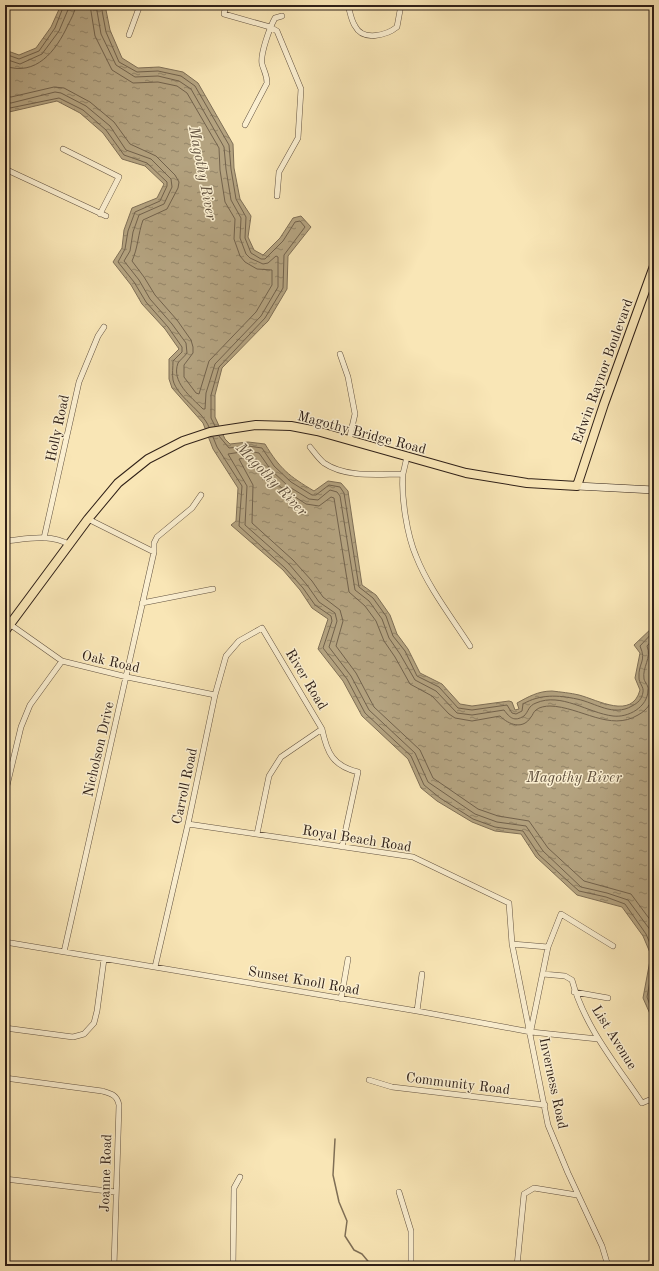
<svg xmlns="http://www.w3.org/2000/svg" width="659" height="1271" font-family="'Old Standard TT',serif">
<defs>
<pattern id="water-ripples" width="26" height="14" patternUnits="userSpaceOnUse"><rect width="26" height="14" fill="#b4a380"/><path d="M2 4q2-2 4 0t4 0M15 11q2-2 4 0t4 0" fill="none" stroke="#938468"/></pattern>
</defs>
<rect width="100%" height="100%" fill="#f9e6b6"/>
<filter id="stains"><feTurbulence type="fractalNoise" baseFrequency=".005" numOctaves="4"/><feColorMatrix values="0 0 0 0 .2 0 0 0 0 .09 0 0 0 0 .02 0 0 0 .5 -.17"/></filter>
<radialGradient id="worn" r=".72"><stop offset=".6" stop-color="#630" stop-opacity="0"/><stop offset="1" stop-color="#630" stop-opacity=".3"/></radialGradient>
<path fill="url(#water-ripples)" stroke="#7f6f56" d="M61 5H105L110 30 122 58 138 68 159 67 183 72 198 83 233 144 234 168 240 199 251 216 248 237 254 250 263 255 280 238 293 218 301 216 311 227 288 256 287 289 268 321 222 368 215 395V417L225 439 230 444 248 442 265 444C280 469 289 476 314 491L328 481 341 483 348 491 362 585 376 595 390 615 397 634 408 649 420 673 442 684 460 704 472 706 509 701 512 702 515 710 519 709 517 703C528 697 538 691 552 691 560 692 571 693 579 695 598 700 632 720 640 690L635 678 640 653 634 645 654 626V1023L643 998 651 955 643 936 622 907 577 895 536 857 521 834 495 831 472 822 437 801 421 788 408 759 362 716 343 681 318 649 328 619 312 608 300 590 283 570 231 525 236 521 238 488 213 449 203 423 172 388 169 379V359L179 349 165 329 142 304 131 285 113 262 122 248 124 230 132 208 157 198 164 184 145 166 122 159 103 133 80 113 57 101 9 112 5 110V50L19 55 36 48 51 27Z"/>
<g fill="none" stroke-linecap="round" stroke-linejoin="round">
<path stroke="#72624c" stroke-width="1" d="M101 5 106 32 119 62 137 72 158 71 181 76 195 86 229 145 231 169 236 199 246 217 245 238 251 253 261 259H265L283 241 295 222 300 221 305 227 284 255 283 288 265 318 219 367 211 395V418L215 426
M5 54 19 59 39 51 55 28 64 5
M5 59 20 64 42 54 59 31 70 5
M5 66C36 77 56 51 68 25 71 19 75 12 76 5
M5 96 11 97 54 87 64 88 90 102 114 122 130 144 156 156 175 175 179 182 178 188 167 209 143 220C138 234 138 248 132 261L144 277 155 295 177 320 191 340 193 347V353L184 365V377L196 393 199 394 209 361 256 312 272 285V270L257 269 245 262 240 256 234 239 235 219 225 202 220 170 219 148 187 93 177 86 158 82 133 83 112 70 95 36 90 5
M5 102 11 103 55 92 61 93 86 106 110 126 126 150 151 159 171 179 172 187 164 204 139 215 133 232 130 251 124 261 139 280 150 299 172 324 186 343 187 353C184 357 180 360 178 363 171 382 191 397 203 409H205L206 393 215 364 261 316 278 287V257L276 256 268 263 263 264 250 258 246 254 240 238 241 218 231 200 226 169 224 147 191 89 179 81 158 76 135 77 116 65 101 34 96 5
M5 107 10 108 59 98 83 110 106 130 124 155 147 163 167 182V186L160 201 135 212 128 231 125 249 118 262 134 282 146 302 168 327 182 347V352L173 361C173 367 172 374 173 380 177 397 202 410 209 427
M219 436 229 448 248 446 262 448 274 466 291 482 312 495H316L329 485 340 487 344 493 359 587 373 598 386 616 393 636 405 651 417 676 439 687 458 708 472 710 507 705 512 713 516 714 522 711 523 704C540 694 558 695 577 699 596 703 613 717 632 706 638 703 642 699 643 692 644 687 639 683 639 678 638 662 647 662 640 646L654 631
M213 437 217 447 242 486 239 526 285 568 303 588 315 605 331 616 332 621 323 648 347 679 365 713 411 756 424 785 440 798 473 819 495 827 523 831 539 855 579 891 606 897 625 904 646 934 654 953
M654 638 647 646C652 658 642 667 644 679 645 683 649 686 648 690 648 707 628 718 613 716 588 713 561 692 536 703 528 706 529 711 524 716 514 722 510 718 504 710L472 715 457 713 436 691 415 680 400 654 389 638 382 619 369 601 355 590 340 496 337 492 330 490 318 500 309 499 288 486 271 470 259 453 248 451 228 454 247 486 245 525 289 564 307 585 319 602 335 613 337 621 329 647 351 676 369 710 415 753 428 782 475 814 497 822 526 826 543 851 581 887 607 893 628 900 651 931 654 939
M654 694C651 704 647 710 638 715 610 732 581 707 550 706 546 706 539 707 536 710 533 712 533 715 531 717 523 730 509 725 500 716L472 721 455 718 449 714 432 696 410 684 395 657 384 641 376 621 365 606 349 592 334 498 331 497 319 506 306 504 283 489 265 473 256 459 247 457 239 459 253 485 252 523 293 560 312 581 323 597 340 610 343 621 336 646 356 673 374 707 420 750 433 778 478 809 498 816 529 821 548 848 584 881 631 894 654 925
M654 959 647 997 654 1016"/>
<path stroke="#7f6f56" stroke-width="1.5" d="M335 1139 333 1175 339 1202 347 1221 345 1236 354 1250 362 1254 372 1266"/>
<g stroke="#625240" stroke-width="6">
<path id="minor" d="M226 5 224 14 270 27 277 31 301 89 298 138 279 172 277 196
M348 5C350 12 351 20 355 26 363 42 387 35 397 27L401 5
M129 35 140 5
M245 125 267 83C267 75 264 71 262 64 260 54 270 27 275 18L282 16
M63 149 119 177 100 214
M5 169 106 216
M340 354 348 377 355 414 349 440
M310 447C314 452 319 459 324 463 346 478 378 474 403 474
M407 456C406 462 404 469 403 474 401 497 407 535 416 556 428 587 452 618 470 646
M88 519 154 552V543L157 537 192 508 201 495
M44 538 79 382 98 336 104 327
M5 541C27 539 50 533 70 545
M142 603 213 589
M11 625 62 661 127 677 215 695
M5 794 21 727 30 705 62 661
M188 824 413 857 509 903 512 944 548 947
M257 834 269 776 281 757 322 729
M5 942 417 1011 531 1032 598 1039
M512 944 548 1125 568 1173 602 1246 608 1266
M64 952 154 552
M155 967 188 824 215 695 226 656 239 641 262 628 322 729C327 753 333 766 358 772L342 847
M543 974 565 976 572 980C584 1026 616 1064 642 1103L654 1098
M574 992 608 998
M341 999 348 959
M417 1011 422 974
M5 1028 73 1037 84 1034 94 1023 97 1011 104 959
M531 1030 548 947 561 914 613 946
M5 1078 102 1091C112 1094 117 1095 119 1105L114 1266
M369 1080 392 1087 545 1105
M5 1179 116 1192
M399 1192 411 1231V1266
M233 1266 234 1188 240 1177
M517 1266 524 1194 534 1188 577 1195"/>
</g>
<g stroke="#2f2018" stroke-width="8">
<path id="secondary" d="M577 486 654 490"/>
</g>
<g stroke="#2f2018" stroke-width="10">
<path id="primary" d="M5 631 88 519 118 483 148 459 183 441 210 432 256 425 291 426 317 431 466 473 527 483 577 486 604 404 654 266"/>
</g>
<use href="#minor" stroke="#fbefd0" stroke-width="5"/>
<use href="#secondary" stroke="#fbefd0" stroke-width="7"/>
<use href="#primary" stroke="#f9e6b6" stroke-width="8"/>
</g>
<g text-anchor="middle" stroke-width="3" stroke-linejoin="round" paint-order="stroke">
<g font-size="14" fill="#2f2018" stroke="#fbefd0">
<text transform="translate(602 371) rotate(-70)" y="5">Edwin Raynor Boulevard</text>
<text transform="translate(57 428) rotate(-78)" y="5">Holly Road</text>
<text transform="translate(362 432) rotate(15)" y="5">Magothy Bridge Road</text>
<text transform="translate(111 661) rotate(13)" y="5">Oak Road</text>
<text transform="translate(307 679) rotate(59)" y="5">River Road</text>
<text transform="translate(98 749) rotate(-77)" y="5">Nicholson Drive</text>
<text transform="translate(184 786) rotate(-78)" y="5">Carroll Road</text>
<text transform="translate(357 838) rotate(9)" y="5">Royal Beach Road</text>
<text transform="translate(304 980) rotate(10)" y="5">Sunset Knoll Road</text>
<text transform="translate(615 1037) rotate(58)" y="5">List Avenue</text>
<text transform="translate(458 1083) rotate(7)" y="5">Community Road</text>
<text transform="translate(554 1083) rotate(78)" y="5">Inverness Road</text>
<text transform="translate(105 1173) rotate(-88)" y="5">Joanne Road</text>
</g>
<g font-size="15" font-style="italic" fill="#5e4e3c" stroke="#fbefd0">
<text transform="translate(203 173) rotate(79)" y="5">Magothy River</text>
<text transform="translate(272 479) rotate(46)" y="5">Magothy River</text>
<text x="574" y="782">Magothy River</text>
</g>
</g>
<rect width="659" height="1271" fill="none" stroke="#f9e6b6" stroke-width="20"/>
<rect x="6" y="6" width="647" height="1259" fill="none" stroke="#2f2018" stroke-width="2"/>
<rect x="10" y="10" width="639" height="1251" fill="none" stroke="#2f2018"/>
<rect width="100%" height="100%" filter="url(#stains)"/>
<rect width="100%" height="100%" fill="url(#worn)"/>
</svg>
